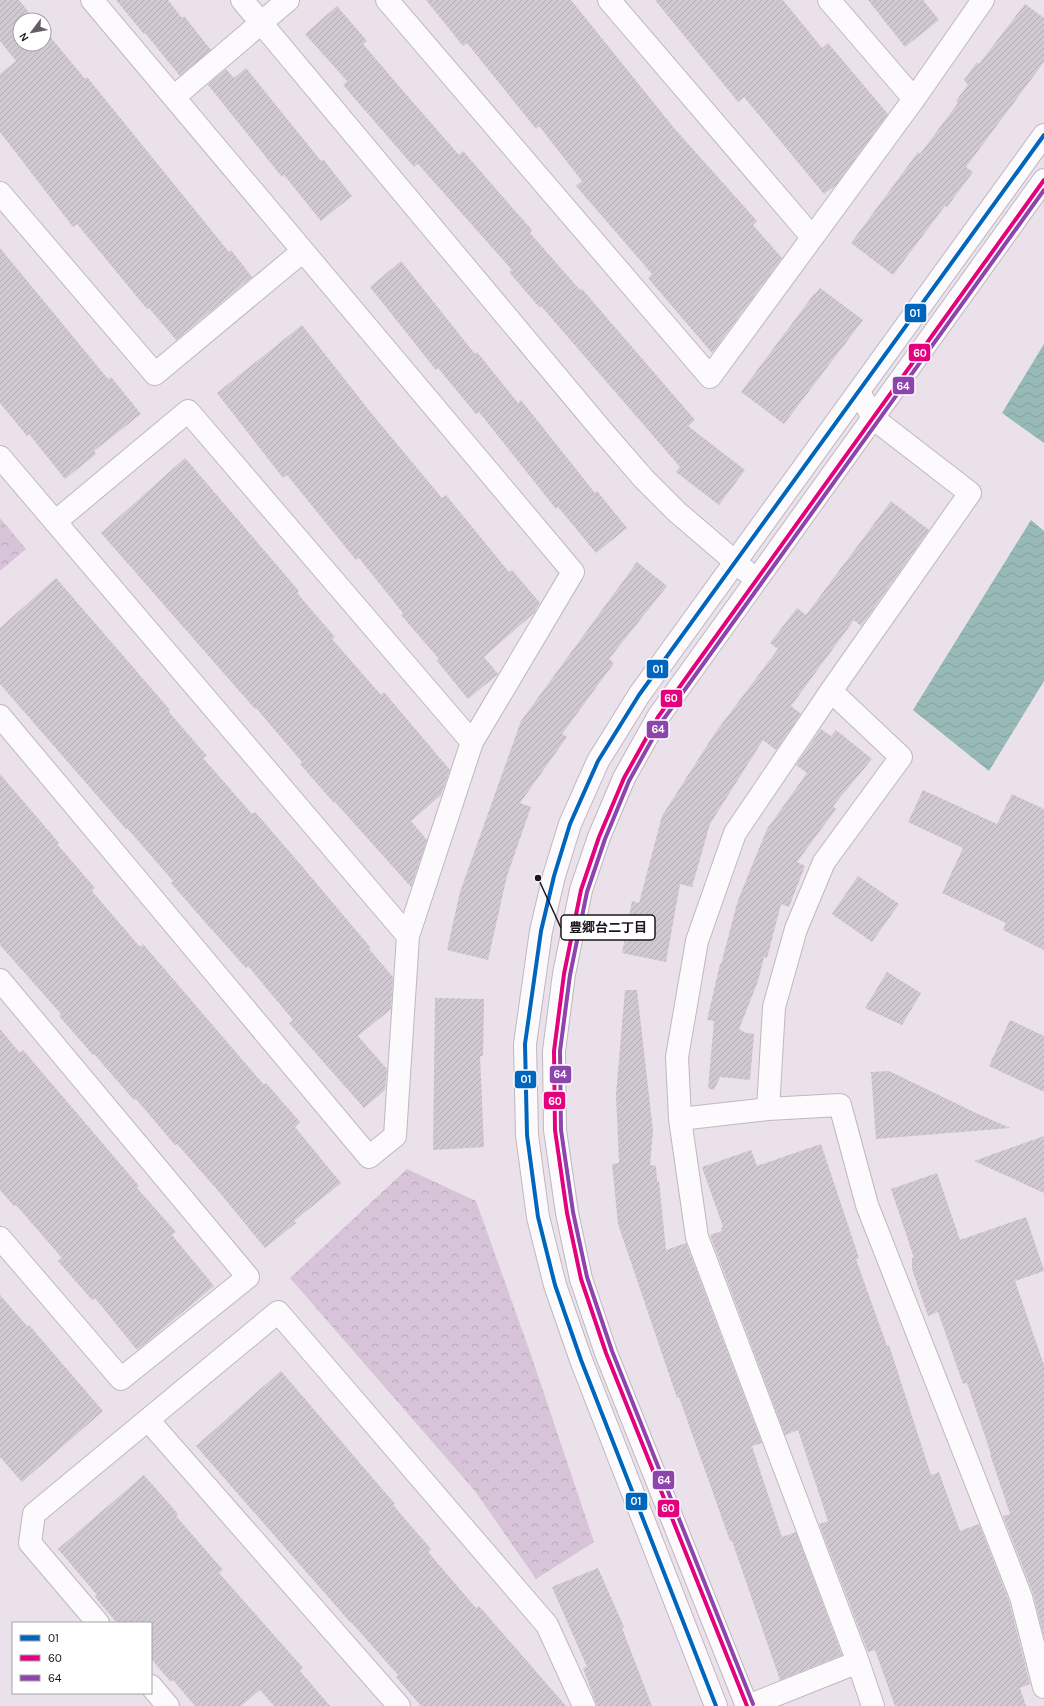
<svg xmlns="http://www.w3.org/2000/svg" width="1044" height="1706" font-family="Karla,'Noto Sans JP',sans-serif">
<defs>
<pattern id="park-crowns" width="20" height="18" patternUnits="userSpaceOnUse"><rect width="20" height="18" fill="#d7c4d8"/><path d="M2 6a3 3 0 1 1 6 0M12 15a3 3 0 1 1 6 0" fill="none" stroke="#b8a8b9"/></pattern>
<pattern id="water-waves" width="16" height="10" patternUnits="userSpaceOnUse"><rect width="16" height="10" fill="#97bab7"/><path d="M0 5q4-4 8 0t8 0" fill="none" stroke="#829f9d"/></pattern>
<pattern id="building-hatch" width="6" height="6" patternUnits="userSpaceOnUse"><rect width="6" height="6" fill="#d0c9d1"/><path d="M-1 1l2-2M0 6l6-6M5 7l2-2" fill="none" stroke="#b2acb3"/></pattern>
</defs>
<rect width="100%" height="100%" fill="#eae1eb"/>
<path fill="url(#park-crowns)" d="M0 518 26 549 0 571Z
M407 1169 476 1201 531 1355 594 1542 536 1579 475 1491 290 1278Z"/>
<path fill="url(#water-waves)" d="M1044 344V443L1002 413Z
M1031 520 1044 531V681L989 771 913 710Z"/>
<path fill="url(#building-hatch)" d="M0 0H19L35 20H20V44H44V32L47 35 48 34 85 79 87 77 229 252 231 250 252 277 176 340 149 308 147 309 77 224 73 227 0 132V74L16 61 0 41Z
M116 0H168L182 18 184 16 211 50 180 76 145 33 144 34Z
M426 0H571L674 128 757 221 753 225 782 258 712 353 648 278 652 274 576 186 582 181 539 126 536 129 467 43 463 46Z
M655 0H783L822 48 828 43 888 114 836 185 824 194 744 97 738 102Z
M868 0H923L939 20 905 47Z
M1025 4 1044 18V62L966 167 973 172 947 207 945 206 893 275 851 243 918 152 920 154 958 103 956 101 968 85 964 80 977 62 979 64Z
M337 6 367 41 363 44 404 92 459 155 463 151 502 196 532 230 530 233 580 290 582 289 695 420 688 426 745 470 719 505 676 472 680 467 541 306 539 307 509 272 512 270 418 164 414 167 343 85 347 81 305 34Z
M246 68 321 161 323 159 352 196 321 221 284 175 282 177 208 85 226 69 234 78Z
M0 248 108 379 111 377 141 414 94 451 96 454 65 479 29 434 27 436 0 403Z
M401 261 475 354 477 352 518 403 521 400 595 493 597 491 627 528 596 553 558 507 556 509 479 412 476 414 438 368 436 370 370 287Z
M820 288 863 320 784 424 741 392 814 294V295Z
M302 325 372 414 442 498 446 495 509 572 512 570 540 603 534 613 484 657 498 674 468 699 437 661 439 659 401 615 403 613 359 558 356 560 287 475 283 478 217 393Z
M185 458 299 591 297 593 335 637 332 639 381 695 384 692 450 770 441 795 411 821 427 840 411 887 335 802 334 803 300 764 302 762 256 708 255 709 101 533Z
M891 501 929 530 861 626 854 620 791 706 801 714 776 750 763 740 710 824 692 887 680 884 666 962 622 953 632 901 639 903 662 816 715 733 778 649 770 643 797 608 806 615Z
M637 562 667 586 609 659 614 663 562 734 567 737 520 803 531 807 507 876 488 960 447 950 460 892 521 721Z
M56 578 170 710 169 712 207 756 203 758 252 814 255 812 289 851 371 948 369 949 393 977 391 1009 358 1036 387 1069 385 1090 364 1108 289 1023 293 1020 248 966 246 968 205 922 171 883 173 881 127 828 126 829 0 684V628Z
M821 729 831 736 836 730 872 759 833 806 836 809 797 862 805 866 789 907 781 904 767 958 764 957 758 981 739 1029 746 1033 754 1034 750 1080 720 1077 714 1090 708 1088 714 1021 707 1020 720 964H721L738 900 767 829 807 773 796 765Z
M0 774 59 843 57 844 95 888 92 891 140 947 143 944 264 1085 266 1083 300 1122 295 1127 341 1183 294 1221 296 1223 265 1248 220 1193 177 1144 175 1145 136 1099 134 1100 94 1054 93 1055 59 1016 61 1014 0 945Z
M923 790 997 824 1012 794 1044 809V950L1003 930 1006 923 942 893 963 848 908 822Z
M858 876 899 904 872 942 832 914Z
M887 972 921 993 902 1025 865 1008Z
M625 990H637L653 1131 650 1165 656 1166 657 1182 659 1181 666 1250 686 1243 762 1443 752 1446 782 1537 796 1532 842 1655 780 1680 732 1541H730L679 1397 677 1398 618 1224 612 1164 619 1163 616 1095Z
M435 998 484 999 483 1056H480L484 1147 433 1150Z
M1010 1020 1044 1036V1092L989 1066Z
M0 1029 20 1053 23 1050 139 1186 137 1188 176 1232 172 1235 214 1286 137 1350 95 1298 92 1300 58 1261 62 1258 16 1205 14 1206 0 1190Z
M889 1071 976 1113 1010 1128 876 1139 871 1072Z
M1044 1136V1193L974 1161Z
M821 1144 859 1258 856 1259 887 1346 889 1345 931 1475 939 1472 960 1531 979 1524 1009 1601 1030 1684 1020 1688 1026 1706H895L875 1650 868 1652 819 1524 828 1521 798 1430 785 1435 710 1235 722 1231 721 1228 723 1227 702 1167 751 1150 757 1166Z
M937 1173 960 1240 1026 1217 1044 1270V1271L1015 1281 1044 1365V1637L1033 1593 1003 1516 1010 1514 990 1454H991L967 1383 963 1384 938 1312 928 1316 912 1269V1258H914L891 1189Z
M0 1295 28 1327 29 1325 103 1411 22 1482 0 1457Z
M281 1371 395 1504 393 1505 431 1549 428 1552 476 1608 479 1606 566 1706H421L396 1677 398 1675 351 1622H350L196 1446Z
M144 1475 178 1514 176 1516 223 1570 219 1573 303 1668 300 1671 330 1706H274L260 1690 241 1706H195L173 1680 171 1682 151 1659V1623H117L95 1597 97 1595 58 1549Z
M598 1568 624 1627 622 1628 652 1706H597L583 1668 587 1667 552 1587Z"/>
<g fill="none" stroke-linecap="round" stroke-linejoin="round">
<g stroke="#bfb8bf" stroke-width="24">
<path id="minor" d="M387 0 710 377 914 99 983 0
M609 0 812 237
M829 0 914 99
M174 97 288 0
M0 193 155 374 303 251
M859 392 873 418 970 493 831 691 735 833 697 941 677 1057 680 1119 697 1237 858 1662 873 1706
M0 457 408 936
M55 522 188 411 472 742
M0 716 369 1157 395 1136 408 936 472 742 573 572 92 0
M0 980 248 1277 121 1379 0 1238
M768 1109 840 1105 867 1205 1021 1597 1044 1687
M680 1119 768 1109 774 1007 796 929 824 862 901 757 831 691
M148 1420 399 1706
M98 1623 30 1543 34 1514 278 1312 547 1625 584 1706
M151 1686 168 1706
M748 1706 858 1662"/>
</g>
<g stroke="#bfb8bf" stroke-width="24">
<path id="tertiary" d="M242 0 604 433 644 479 677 512 747 572
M716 1706 581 1360 555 1285 538 1217 527 1135 525 1044 541 931 554 876 570 824 598 761 639 695 1044 135
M747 1706 606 1353 581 1279 567 1213 555 1130 554 1051 564 974 581 890 599 837 624 778 658 717 1044 180"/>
</g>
<use href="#minor" stroke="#fcfafc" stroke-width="22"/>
<use href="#tertiary" stroke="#fcfafc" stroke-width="22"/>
<g stroke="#fff" stroke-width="7">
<path id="bus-1" d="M716 1706 581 1360 555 1285 538 1217 527 1135 525 1044 541 931 554 876 570 824 598 761 639 695 1044 135"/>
</g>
<g stroke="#fff" stroke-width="7">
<path id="bus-2" d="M747 1706 606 1353 581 1279 567 1213 555 1130 554 1051 564 974 581 890 599 837 624 778 658 717 1044 180"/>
</g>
<g stroke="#fff" stroke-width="7">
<path id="bus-3" d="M753 1704 612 1351 587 1277 573 1212 561 1130 560 1051 570 975 587 892 605 839 629 781 663 720 1044 190"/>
</g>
<use href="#bus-1" stroke="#0065bd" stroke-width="4"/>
<use href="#bus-2" stroke="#e5007d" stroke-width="4"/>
<use href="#bus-3" stroke="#8e44ad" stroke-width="4"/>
</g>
<path fill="none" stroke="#1c161d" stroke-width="1.5" d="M538 878L561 928"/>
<circle fill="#1c161d" stroke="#fff" stroke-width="1.5" cx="538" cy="878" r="4"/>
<rect fill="#fff" stroke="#1c161d" stroke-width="1.5" x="561" y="915" width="94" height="25" rx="4"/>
<g font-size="13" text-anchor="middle" font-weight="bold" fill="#1c161d">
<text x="608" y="932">豊郷台二丁目</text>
</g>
<g stroke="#fff" stroke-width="1.5">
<rect x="904" y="303" width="23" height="20" rx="4" fill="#0065bd"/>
<rect x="908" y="343" width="23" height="19" rx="4" fill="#e5007d"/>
<rect x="892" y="376" width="23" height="19" rx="4" fill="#8e44ad"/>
<rect x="646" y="659" width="23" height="20" rx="4" fill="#0065bd"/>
<rect x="660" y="689" width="23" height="19" rx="4" fill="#e5007d"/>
<rect x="646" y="720" width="23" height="19" rx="4" fill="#8e44ad"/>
<rect x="549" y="1065" width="23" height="19" rx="4" fill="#8e44ad"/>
<rect x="514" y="1070" width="23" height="19" rx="4" fill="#0065bd"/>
<rect x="543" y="1091" width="23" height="19" rx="4" fill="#e5007d"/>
<rect x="652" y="1470" width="23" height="20" rx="4" fill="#8e44ad"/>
<rect x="625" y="1492" width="23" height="19" rx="4" fill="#0065bd"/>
<rect x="657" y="1499" width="23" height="19" rx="4" fill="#e5007d"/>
</g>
<g font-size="11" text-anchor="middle" font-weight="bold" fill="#fff">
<text x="915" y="317">01</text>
<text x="920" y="357">60</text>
<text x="903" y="390">64</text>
<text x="658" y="673">01</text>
<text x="671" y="702">60</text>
<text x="658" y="733">64</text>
<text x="560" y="1078">64</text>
<text x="526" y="1083">01</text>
<text x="555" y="1105">60</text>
<text x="664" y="1484">64</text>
<text x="636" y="1505">01</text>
<text x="668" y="1512">60</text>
</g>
<rect x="12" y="1622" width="140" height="72" fill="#ffffff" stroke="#a4a2a5"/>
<rect x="20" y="1635" width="20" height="6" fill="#0065bd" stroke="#a4a2a5"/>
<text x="48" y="1642" font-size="12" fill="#1c161d">01</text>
<rect x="20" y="1655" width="20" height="6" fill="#e5007d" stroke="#a4a2a5"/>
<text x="48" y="1662" font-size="12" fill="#1c161d">60</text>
<rect x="20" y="1675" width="20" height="6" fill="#8e44ad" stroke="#a4a2a5"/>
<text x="48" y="1682" font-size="12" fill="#1c161d">64</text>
<g transform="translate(32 32) rotate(238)"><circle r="19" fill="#ffffff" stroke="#a4a2a5"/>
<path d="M0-3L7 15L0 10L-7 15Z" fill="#645d65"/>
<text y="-6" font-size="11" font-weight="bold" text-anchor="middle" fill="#1c161d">N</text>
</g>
</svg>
